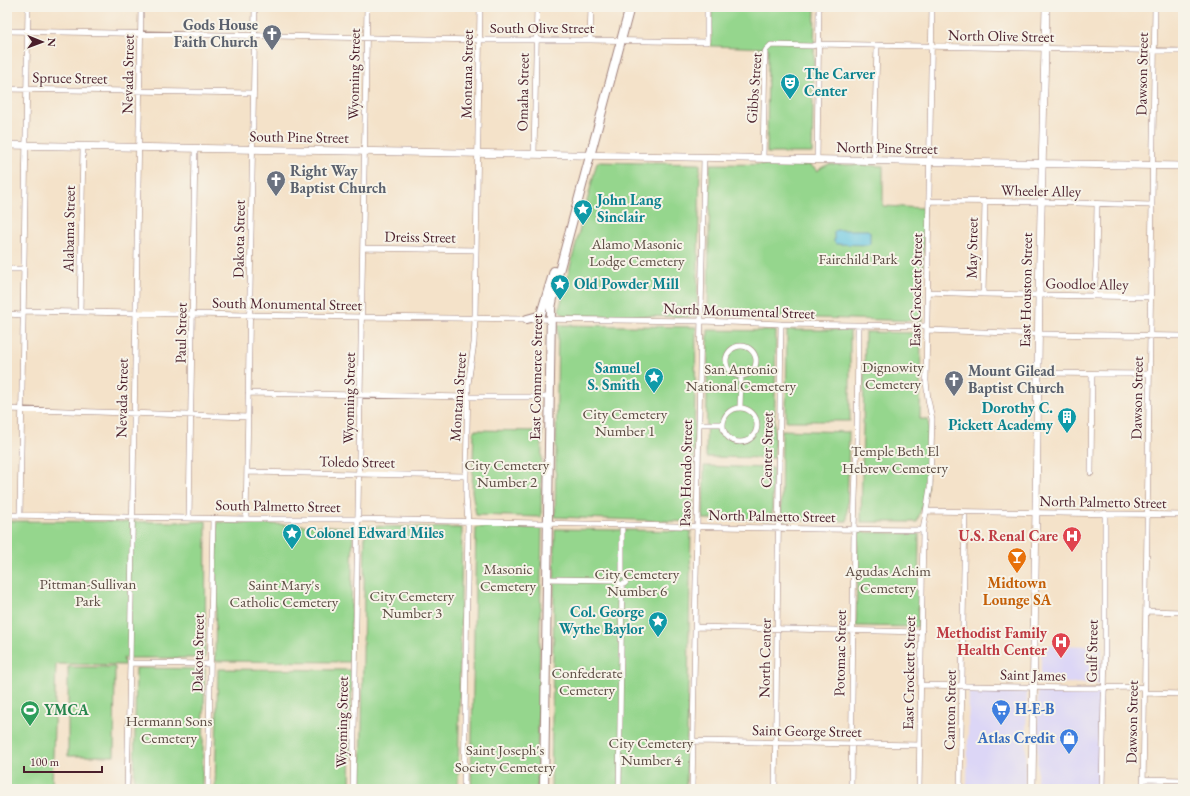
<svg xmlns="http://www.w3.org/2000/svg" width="1190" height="796" font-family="'EB Garamond',serif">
<rect width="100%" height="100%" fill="#f7f3e8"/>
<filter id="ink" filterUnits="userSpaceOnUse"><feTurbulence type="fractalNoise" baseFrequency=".025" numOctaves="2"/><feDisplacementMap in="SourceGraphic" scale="8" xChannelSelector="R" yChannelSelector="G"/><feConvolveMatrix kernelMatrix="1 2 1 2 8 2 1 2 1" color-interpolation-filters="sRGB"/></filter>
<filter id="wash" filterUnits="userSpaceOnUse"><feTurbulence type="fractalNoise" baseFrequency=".012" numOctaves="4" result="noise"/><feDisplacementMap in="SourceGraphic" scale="16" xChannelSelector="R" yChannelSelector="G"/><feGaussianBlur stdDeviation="0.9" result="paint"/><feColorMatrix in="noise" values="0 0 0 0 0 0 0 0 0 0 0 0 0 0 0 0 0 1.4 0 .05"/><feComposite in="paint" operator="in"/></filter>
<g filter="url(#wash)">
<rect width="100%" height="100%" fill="#f4e2c9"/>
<path fill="#dcd6f6" d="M1041 645 1102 646 1101 684 1041 682Z
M969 690 1027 691 1025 789H967Z
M1038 691 1101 692 1100 789H1037Z"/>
<path fill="#95d68d" stroke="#707a5c" d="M712 7H815L812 153H767L768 48 711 46Z
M597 162 700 164 697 317 564 315 559 310Z
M710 164 810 165 818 171 821 168 829 164 883 166V206L924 208 922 321 708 315Z
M558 325 696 327 693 522 555 517Z
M708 330 776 331 774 458 706 457Z
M787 330H850V421H786Z
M865 332 921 333 920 419H928L929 428 927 491 917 522H861Z
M474 430 542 431 541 517 476 515 472 491Z
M782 430 849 432 847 521 781 520Z
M704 466 773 468 772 520 703 519Z
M7 521 190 522 206 521 205 658H123L125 665 56 664 52 789H7Z
M217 522 353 527 350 662 215 661Z
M365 526 462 528 458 789H361Z
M476 527 542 528 537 789H471Z
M555 529 691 531 686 789H551Z
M858 532 919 534 918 627 856 626Z
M68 667H115L114 756H68Z
M136 668 205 669 202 789H134Z
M218 669 352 670 350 789H215Z"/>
<path fill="#64c6e2" stroke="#577286" d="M836 230H868L870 232V243L868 245 836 244 834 242V232Z"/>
</g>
<g filter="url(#ink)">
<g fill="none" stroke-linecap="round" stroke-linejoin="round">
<g stroke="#9f807a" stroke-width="6">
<path id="street" d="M7 31 479 40H590L707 42V7
M590 40 591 7
M7 89 253 93
M534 154 537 7
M763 158 765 52 766 50 771 45 812 46 819 44 1183 51
M817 159 819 7
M874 160 877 45
M929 201 1041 202 1152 205
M363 248 476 250
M7 269H24
M928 292 983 294 1151 297
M983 294 985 202
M1094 296 1096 267 1097 204
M23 311 362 317 701 321 781 324 927 326
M80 312 83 147
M7 314 23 315
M927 330 1039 334 1183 336
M726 361a15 15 0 1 1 30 0a15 15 0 1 1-30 0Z
M1038 373 1149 374
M248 393 468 397H550
M740 407 741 377
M723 425a17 17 0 1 1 34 0a17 17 0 1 1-34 0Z
M7 409C87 411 167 415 248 417
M699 424H723
M247 472 466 476
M1091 473 1092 374
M926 511 1183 515
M7 515 246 519H359L816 529 923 530
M20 515 28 7
M189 518 195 149
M246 519 255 7
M622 575V524
M617.5 580a4.5 4.5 0 1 1 9 0a4.5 4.5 0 1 1-9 0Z
M547 579 617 580
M1146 611 1183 612
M695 627 922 632
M130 663 210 664
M921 685 1067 688 1145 687
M1145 693 1183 694
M693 741 920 745
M1143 779 1183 780
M127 789 130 663 141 7
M208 789 213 518
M353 789 367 7
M464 789 468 521 466 497V476L468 384 474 343 475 318 480 7
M619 789 622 585
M692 789 704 157
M775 789 781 324
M851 789 854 529 857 439 858 326
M919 789 923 530 930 488 932 419 928 399 926 381 932 7
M960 789 965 512
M1102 789 1105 650V513
M1143 789 1155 7"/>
</g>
<g stroke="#9f807a" stroke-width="8">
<path id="secondary" d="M7 145 1183 166
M1032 789 1039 295 1046 7"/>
</g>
<g stroke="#9f807a" stroke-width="10">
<path id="primary" d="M527 319 538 316 541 314 554 271
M544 789 551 308 557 279 630 7"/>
</g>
<use href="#street" stroke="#fff" stroke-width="5"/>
<use href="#secondary" stroke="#fff" stroke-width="7"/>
<use href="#primary" stroke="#fff" stroke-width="8"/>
</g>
</g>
<defs>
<g id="church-pin" transform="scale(1)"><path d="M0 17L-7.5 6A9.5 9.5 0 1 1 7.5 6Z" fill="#6b7280" stroke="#f7f3e8"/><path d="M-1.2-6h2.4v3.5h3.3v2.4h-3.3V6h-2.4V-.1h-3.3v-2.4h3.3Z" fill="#fff"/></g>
<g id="theatre-pin" transform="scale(1)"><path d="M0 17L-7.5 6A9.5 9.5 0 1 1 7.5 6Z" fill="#0f9aa8" stroke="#f7f3e8"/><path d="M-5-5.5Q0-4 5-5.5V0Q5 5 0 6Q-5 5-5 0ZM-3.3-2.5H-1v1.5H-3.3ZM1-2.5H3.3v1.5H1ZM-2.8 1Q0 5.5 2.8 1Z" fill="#fff"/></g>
<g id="sight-pin" transform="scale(1)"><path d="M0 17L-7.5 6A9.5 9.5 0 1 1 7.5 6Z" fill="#0f9aa8" stroke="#f7f3e8"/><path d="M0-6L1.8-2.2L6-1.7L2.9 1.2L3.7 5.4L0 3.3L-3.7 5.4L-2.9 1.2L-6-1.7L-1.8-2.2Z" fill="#fff"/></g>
<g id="building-pin" transform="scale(1)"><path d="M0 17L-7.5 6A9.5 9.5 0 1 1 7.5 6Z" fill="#0f9aa8" stroke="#f7f3e8"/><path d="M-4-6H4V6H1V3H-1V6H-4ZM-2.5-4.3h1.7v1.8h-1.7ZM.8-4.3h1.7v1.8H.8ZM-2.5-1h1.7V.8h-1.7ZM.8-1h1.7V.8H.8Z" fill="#fff"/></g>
<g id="hospital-pin" transform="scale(1)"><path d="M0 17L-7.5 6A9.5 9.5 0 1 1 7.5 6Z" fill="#e0444e" stroke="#f7f3e8"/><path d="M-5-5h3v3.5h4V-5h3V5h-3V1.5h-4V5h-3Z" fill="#fff"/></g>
<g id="bar-pin" transform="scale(1)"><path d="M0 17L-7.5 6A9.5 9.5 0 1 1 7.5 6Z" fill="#e8710a" stroke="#f7f3e8"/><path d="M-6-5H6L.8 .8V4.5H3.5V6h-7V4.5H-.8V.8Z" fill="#fff"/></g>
<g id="supermarket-pin" transform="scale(1)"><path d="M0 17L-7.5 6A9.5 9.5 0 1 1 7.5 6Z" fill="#3f7fe0" stroke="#f7f3e8"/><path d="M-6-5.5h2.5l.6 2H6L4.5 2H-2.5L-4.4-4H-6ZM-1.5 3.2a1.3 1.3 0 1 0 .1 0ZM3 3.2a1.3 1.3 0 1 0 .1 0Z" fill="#fff"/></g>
<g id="stadium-pin" transform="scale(1)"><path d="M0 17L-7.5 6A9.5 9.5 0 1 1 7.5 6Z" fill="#2e9e5b" stroke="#f7f3e8"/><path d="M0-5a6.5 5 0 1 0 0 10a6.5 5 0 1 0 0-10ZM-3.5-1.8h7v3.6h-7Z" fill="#fff"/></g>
<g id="shop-pin" transform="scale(1)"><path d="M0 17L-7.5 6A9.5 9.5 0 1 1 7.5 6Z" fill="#3f7fe0" stroke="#f7f3e8"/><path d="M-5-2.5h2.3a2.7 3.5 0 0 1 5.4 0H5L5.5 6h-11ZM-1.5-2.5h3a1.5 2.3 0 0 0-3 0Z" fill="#fff"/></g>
</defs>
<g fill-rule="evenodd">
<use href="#church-pin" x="272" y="34"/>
<use href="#theatre-pin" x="790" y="83"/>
<use href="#church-pin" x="276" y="180"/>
<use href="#sight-pin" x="583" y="209"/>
<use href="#sight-pin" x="560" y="284"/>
<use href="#sight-pin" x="654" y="377"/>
<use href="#church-pin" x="954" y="380"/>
<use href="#building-pin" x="1067" y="417"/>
<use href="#sight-pin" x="292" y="533"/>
<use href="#hospital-pin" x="1072" y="536"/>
<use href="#bar-pin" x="1017" y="557"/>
<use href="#sight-pin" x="658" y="621"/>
<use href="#hospital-pin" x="1061" y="642"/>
<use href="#supermarket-pin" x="1001" y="709"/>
<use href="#stadium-pin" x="30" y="710"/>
<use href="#shop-pin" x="1069" y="738"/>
</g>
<g text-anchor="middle" stroke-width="4" stroke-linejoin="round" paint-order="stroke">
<g font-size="15" font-weight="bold" fill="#5b616d" stroke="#f7f3e8" text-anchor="start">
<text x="258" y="30" text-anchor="end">Gods House<tspan x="258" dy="17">Faith Church</tspan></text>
<text x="290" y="176">Right Way<tspan x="290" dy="17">Baptist Church</tspan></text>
<text x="968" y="376">Mount Gilead<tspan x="968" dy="17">Baptist Church</tspan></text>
</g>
<g font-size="15" fill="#4a1f2b" stroke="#f7f3e8">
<text x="542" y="33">South Olive Street</text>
<text transform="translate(1001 36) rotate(1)" y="5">North Olive Street</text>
<text transform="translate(128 74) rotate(-89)" y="5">Nevada Street</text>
<text transform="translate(354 74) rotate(-89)" y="5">Wyoming Street</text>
<text transform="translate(467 74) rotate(-89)" y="5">Montana Street</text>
<text transform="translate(1142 74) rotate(-89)" y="5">Dawson Street</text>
<text transform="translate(70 78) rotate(1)" y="5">Spruce Street</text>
<text transform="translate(754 88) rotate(-86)" y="5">Gibbs Street</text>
<text transform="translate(523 92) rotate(-89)" y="5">Omaha Street</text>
<text transform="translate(299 137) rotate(1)" y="5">South Pine Street</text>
<text transform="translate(887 148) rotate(1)" y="5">North Pine Street</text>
<text transform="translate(1041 191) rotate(1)" y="5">Wheeler Alley</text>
<text transform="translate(69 229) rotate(-89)" y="5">Alabama Street</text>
<text transform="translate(420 237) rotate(1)" y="5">Dreiss Street</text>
<text transform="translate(239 239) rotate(-89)" y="5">Dakota Street</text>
<text transform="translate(972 248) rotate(-89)" y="5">May Street</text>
<text transform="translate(1087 284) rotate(1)" y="5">Goodloe Alley</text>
<text transform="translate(916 290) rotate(-89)" y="5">East Crockett Street</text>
<text transform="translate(1026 290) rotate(-89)" y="5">East Houston Street</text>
<text transform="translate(287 304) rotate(1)" y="5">South Monumental Street</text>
<text transform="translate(739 311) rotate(2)" y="5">North Monumental Street</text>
<text transform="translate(181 333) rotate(-89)" y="5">Paul Street</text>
<text transform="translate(536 377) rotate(-89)" y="5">East Commerce Street</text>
<text transform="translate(458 397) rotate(-86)" y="5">Montana Street</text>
<text transform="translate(122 398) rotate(-89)" y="5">Nevada Street</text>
<text transform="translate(349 398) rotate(-89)" y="5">Wyoming Street</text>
<text transform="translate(1137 398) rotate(-89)" y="5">Dawson Street</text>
<text transform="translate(767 450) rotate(-89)" y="5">Center Street</text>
<text transform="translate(357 462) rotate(1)" y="5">Toledo Street</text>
<text transform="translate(686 473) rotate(-89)" y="5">Paso Hondo Street</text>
<text transform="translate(1103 502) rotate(1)" y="5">North Palmetto Street</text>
<text transform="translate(278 506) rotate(1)" y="5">South Palmetto Street</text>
<text transform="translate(772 516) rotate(1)" y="5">North Palmetto Street</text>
<text transform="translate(1092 651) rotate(-89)" y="5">Gulf Street</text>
<text transform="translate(198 653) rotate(-89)" y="5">Dakota Street</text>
<text transform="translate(840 653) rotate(-89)" y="5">Potomac Street</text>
<text transform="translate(765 658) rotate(-89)" y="5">North Center</text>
<text transform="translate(909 673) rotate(-89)" y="5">East Crockett Street</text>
<text transform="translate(1033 675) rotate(1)" y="5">Saint James</text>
<text transform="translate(950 710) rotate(-89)" y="5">Canton Street</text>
<text transform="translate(342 722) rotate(-89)" y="5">Wyoming Street</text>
<text transform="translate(1132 722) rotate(-89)" y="5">Dawson Street</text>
<text transform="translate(807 731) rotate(1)" y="5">Saint George Street</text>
</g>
<g font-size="15" font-weight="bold" fill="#0d838f" stroke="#f7f3e8" text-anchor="start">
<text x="804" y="79">The Carver<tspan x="804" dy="17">Center</tspan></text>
<text x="597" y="205">John Lang<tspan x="597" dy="17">Sinclair</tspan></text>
<text x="574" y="289">Old Powder Mill</text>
<text x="640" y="373" text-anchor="end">Samuel<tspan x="640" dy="17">S. Smith</tspan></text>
<text x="1053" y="413" text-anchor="end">Dorothy C.<tspan x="1053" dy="17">Pickett Academy</tspan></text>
<text x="306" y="538">Colonel Edward Miles</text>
<text x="644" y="617" text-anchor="end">Col. George<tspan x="644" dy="17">Wythe Baylor</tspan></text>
</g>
<g font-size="15" fill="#5d4d44" stroke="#f7f3e8">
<text x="637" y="249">Alamo Masonic<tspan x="637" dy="17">Lodge Cemetery</tspan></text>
<text x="858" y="264">Fairchild Park</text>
<text x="893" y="372">Dignowity<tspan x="893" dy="17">Cemetery</tspan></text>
<text x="741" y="374">San Antonio<tspan x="741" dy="17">National Cemetery</tspan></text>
<text x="625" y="419">City Cemetery<tspan x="625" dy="17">Number 1</tspan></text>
<text x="895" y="456">Temple Beth El<tspan x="895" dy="17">Hebrew Cemetery</tspan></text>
<text x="507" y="470">City Cemetery<tspan x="507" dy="17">Number 2</tspan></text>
<text x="508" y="574">Masonic<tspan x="508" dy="17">Cemetery</tspan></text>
<text x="888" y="576">Agudas Achim<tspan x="888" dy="17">Cemetery</tspan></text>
<text x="637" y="579">City Cemetery<tspan x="637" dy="17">Number 6</tspan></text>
<text x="88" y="589">Pittman-Sullivan<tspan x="88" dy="17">Park</tspan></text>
<text x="284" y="590">Saint Mary's<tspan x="284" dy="17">Catholic Cemetery</tspan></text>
<text x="412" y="601">City Cemetery<tspan x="412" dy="17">Number 3</tspan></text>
<text x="587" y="678">Confederate<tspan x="587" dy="17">Cemetery</tspan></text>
<text x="169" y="726">Hermann Sons<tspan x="169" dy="17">Cemetery</tspan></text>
<text x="651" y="748">City Cemetery<tspan x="651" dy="17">Number 4</tspan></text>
<text x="505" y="755">Saint Joseph's<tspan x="505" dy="17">Society Cemetery</tspan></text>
</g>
<g font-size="15" font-weight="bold" fill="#be3a42" stroke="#f7f3e8" text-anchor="end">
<text x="1058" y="541">U.S. Renal Care</text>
<text x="1047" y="638">Methodist Family<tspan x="1047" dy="17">Health Center</tspan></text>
</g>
<g font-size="15" font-weight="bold" fill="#c56008" stroke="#f7f3e8">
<text x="1017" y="588">Midtown<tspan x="1017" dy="17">Lounge SA</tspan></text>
</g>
<g font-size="15" font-weight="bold" fill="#366cbe" stroke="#f7f3e8" text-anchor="start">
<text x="1015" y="714">H-E-B</text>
<text x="1055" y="743" text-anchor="end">Atlas Credit</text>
</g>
<g font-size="15" font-weight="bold" fill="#27864d" stroke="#f7f3e8" text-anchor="start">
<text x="44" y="715">YMCA</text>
</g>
</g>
<rect width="1190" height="796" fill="none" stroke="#f7f3e8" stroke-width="24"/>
<g transform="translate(42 42) rotate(91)" stroke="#f7f3e8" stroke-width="3" paint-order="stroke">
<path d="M0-3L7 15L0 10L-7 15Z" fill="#4a1f2b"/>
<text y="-6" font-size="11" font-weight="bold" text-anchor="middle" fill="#4a1f2b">N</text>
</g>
<path d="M24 766v6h78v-6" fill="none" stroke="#4a1f2b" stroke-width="2"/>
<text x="30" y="766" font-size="12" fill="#4a1f2b" stroke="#f7f3e8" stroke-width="3" paint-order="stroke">100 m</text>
</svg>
